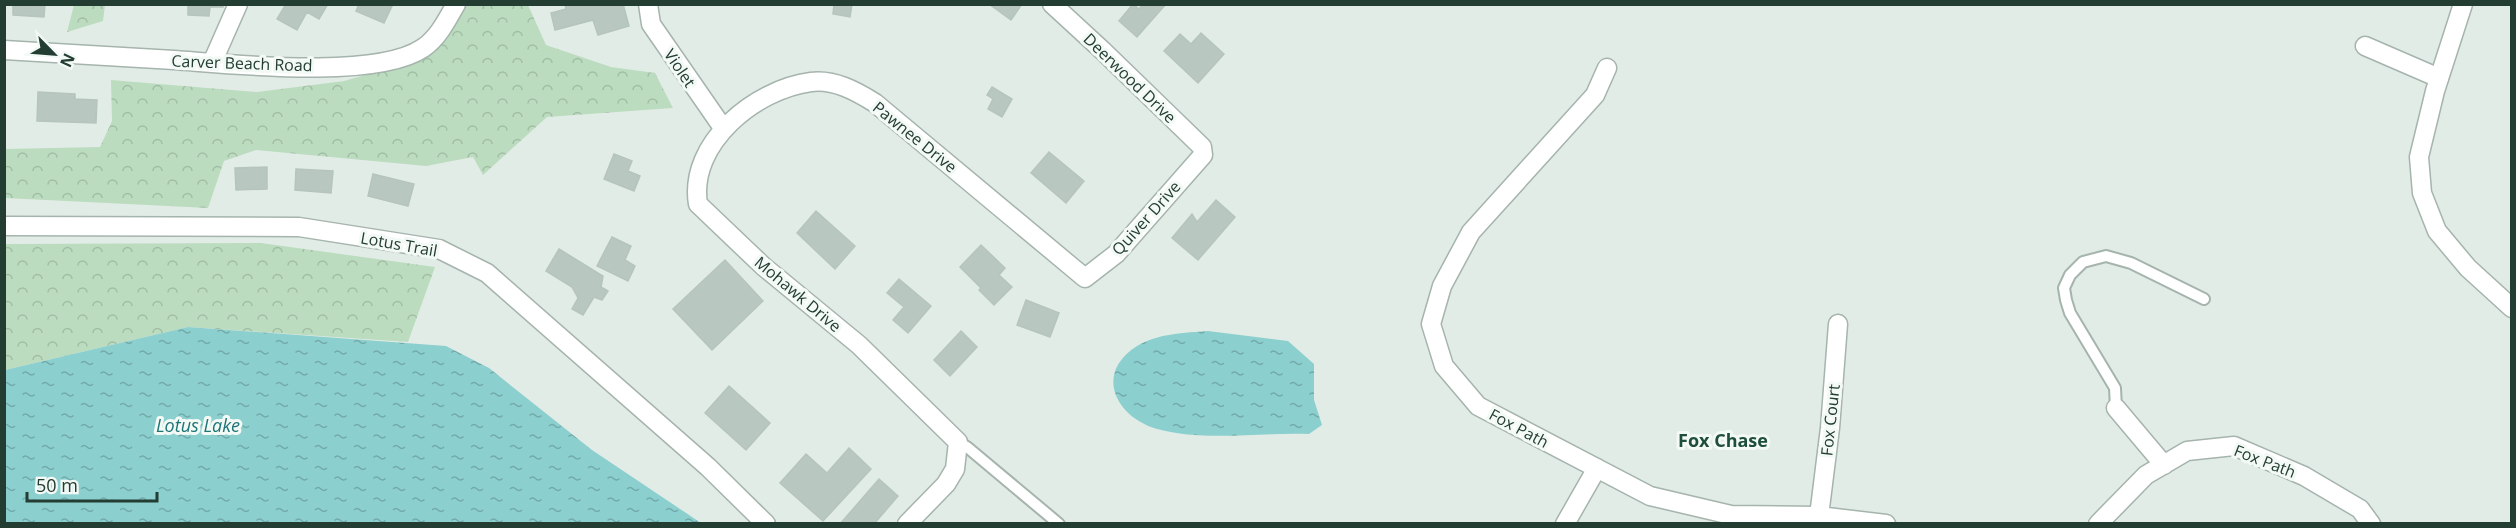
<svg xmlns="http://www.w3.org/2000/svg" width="2516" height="528" font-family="'Open Sans',sans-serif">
<defs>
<pattern id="forest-crowns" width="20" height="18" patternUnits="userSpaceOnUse" patternTransform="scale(1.5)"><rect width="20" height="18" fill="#bcdcc0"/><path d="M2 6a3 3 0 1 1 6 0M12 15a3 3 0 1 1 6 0" fill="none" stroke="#a1bea5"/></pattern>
<pattern id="water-ripples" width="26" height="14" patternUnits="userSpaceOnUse" patternTransform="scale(1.5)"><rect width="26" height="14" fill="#8ccfcf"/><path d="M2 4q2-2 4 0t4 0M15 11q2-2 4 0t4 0" fill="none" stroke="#72a9a9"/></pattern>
</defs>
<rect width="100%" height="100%" fill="#e2ece6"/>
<path fill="url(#forest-crowns)" d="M74 5H105L103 21 67 32Z
M464 5H528L546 45 611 67 655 73 673 108 547 117 483 175 473 157 426 166 256 150 224 161 208 208 5 198 4 149 100 147 112 121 111 80 257 92 344 81 417 60Z
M261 243 435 267 408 342 188 327 5 370V244Z"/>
<path fill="url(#water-ripples)" d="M188 327 446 346 489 368 592 450 701 523H5V370Z
M1208 331 1288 341 1314 364V400L1322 425 1309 434C1260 432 1205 442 1157 429 1115 417 1094 373 1137 346 1159 333 1184 333 1208 331Z"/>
<path fill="#b8c7bf" stroke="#b5c5bc" stroke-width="1.5" d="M13 4H45L44 17 13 15Z
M188 4H223V7H210L209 16 188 15Z
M286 4H328L319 19 307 12 297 30 277 19Z
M359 4H393L384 23 356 11Z
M565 4H623L629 26 598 35 593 20 555 30 551 13 566 9Z
M834 4H852L850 17 833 14Z
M989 4H1022L1011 20Z
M1133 4 1139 9 1143 4H1166L1137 37 1119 21Z
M1201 33 1224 54 1198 83 1164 51 1180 34 1191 44Z
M992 87 1012 99 1002 117 988 109 993 99 987 95Z
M38 92 75 94V99L97 100 96 123 37 121Z
M1049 152 1084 181 1066 203 1031 173Z
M614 154 632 161 628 171 640 176 634 191 604 179Z
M267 167V189L236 190 235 168Z
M296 169 333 171 331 193 295 190Z
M373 174 414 184 408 206 368 196Z
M1216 200 1235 217 1198 260 1172 238 1192 214 1197 222Z
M816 211 855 246 835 269 797 233Z
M612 237 631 246 625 260 635 266 628 281 597 266Z
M981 245 1005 268 999 275 1012 287 994 305 979 290 981 288 960 267Z
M559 249 603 276 601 287 608 291 602 300 594 297 583 315 572 309 578 298 572 287 546 271Z
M725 260 763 301 712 350 673 309Z
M899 279 931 306 908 333 893 320 904 307 887 293Z
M1026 300 1059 313 1050 337 1017 325Z
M961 331 977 347 950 376 934 360Z
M729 386 770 423 746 450 705 413Z
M849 448 871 469 823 521 780 483 806 454 827 473Z
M879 479 898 496 874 524H840Z"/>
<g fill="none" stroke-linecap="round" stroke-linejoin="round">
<g stroke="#a5b4ac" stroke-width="14">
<path id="service" d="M2116 408 2115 388 2070 313 2066 300 2064 288 2070 275 2083 262 2106 256 2131 263 2204 299
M958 442 967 447 1059 524"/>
</g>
<g stroke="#a5b4ac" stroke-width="21">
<path id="minor" d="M648 4 651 24 723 128
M2365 46 2439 78
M4 50C61 53 117 57 174 60 231 64 376 80 423 48 438 38 447 20 456 4
M212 63 238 4
M1607 68 1595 95 1471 232 1442 286 1431 324 1444 366 1478 406 1650 496 1731 515 1819 516 1886 524
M4 226 299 227 439 249 487 273 708 467 766 524
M2116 408 2164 465
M1819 516 1830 428 1838 324
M907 524 946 484 955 469 958 442 859 345 763 266 698 204C688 143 756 89 811 82 834 79 856 91 875 103L1085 278 1116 254 1203 155 1202 147 1102 50 1052 4
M1565 524 1597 468
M2098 524 2146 475 2187 451 2234 446 2304 476 2360 509 2371 524"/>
</g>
<g stroke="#a5b4ac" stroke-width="21">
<path id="tertiary" d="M2463 4 2435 91 2419 157 2422 193 2437 231 2468 268 2512 308"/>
</g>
<use href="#service" stroke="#fff" stroke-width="10"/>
<use href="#minor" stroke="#fff" stroke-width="18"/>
<use href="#tertiary" stroke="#fff" stroke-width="18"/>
</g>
<g text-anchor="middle" stroke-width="6" stroke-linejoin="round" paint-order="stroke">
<g font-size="16" fill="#233d32" stroke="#f3f9f5">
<text transform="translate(242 63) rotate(2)" y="6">Carver Beach Road</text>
<text transform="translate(680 68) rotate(56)" y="6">Violet</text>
<text transform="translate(1130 78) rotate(44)" y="6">Deerwood Drive</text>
<text transform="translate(915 137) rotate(39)" y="6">Pawnee Drive</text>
<text transform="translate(1146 218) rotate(-48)" y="6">Quiver Drive</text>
<text transform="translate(399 244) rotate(10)" y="6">Lotus Trail</text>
<text transform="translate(798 294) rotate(40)" y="6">Mohawk Drive</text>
<text transform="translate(1830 420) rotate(-84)" y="6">Fox Court</text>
<text transform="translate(1519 428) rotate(28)" y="6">Fox Path</text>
<text transform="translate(2265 461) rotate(21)" y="6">Fox Path</text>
</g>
<g font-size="18" font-style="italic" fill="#1e7577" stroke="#f3f9f5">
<text x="198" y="432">Lotus Lake</text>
</g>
<g font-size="18" font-weight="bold" fill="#1f4e3c" stroke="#f3f9f5">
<text x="1723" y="447">Fox Chase</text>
</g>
</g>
<rect width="2516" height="528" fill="none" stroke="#233d32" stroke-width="12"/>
<g transform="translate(54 54) rotate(115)" stroke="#f3f9f5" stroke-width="4.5" paint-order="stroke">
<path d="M0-4.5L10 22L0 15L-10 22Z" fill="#233d32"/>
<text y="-9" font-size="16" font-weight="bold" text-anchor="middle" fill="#233d32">N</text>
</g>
<path d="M27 492v9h130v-9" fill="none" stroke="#233d32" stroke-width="3"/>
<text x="36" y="492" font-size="18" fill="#233d32" stroke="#f3f9f5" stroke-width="4.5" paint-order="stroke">50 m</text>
</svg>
